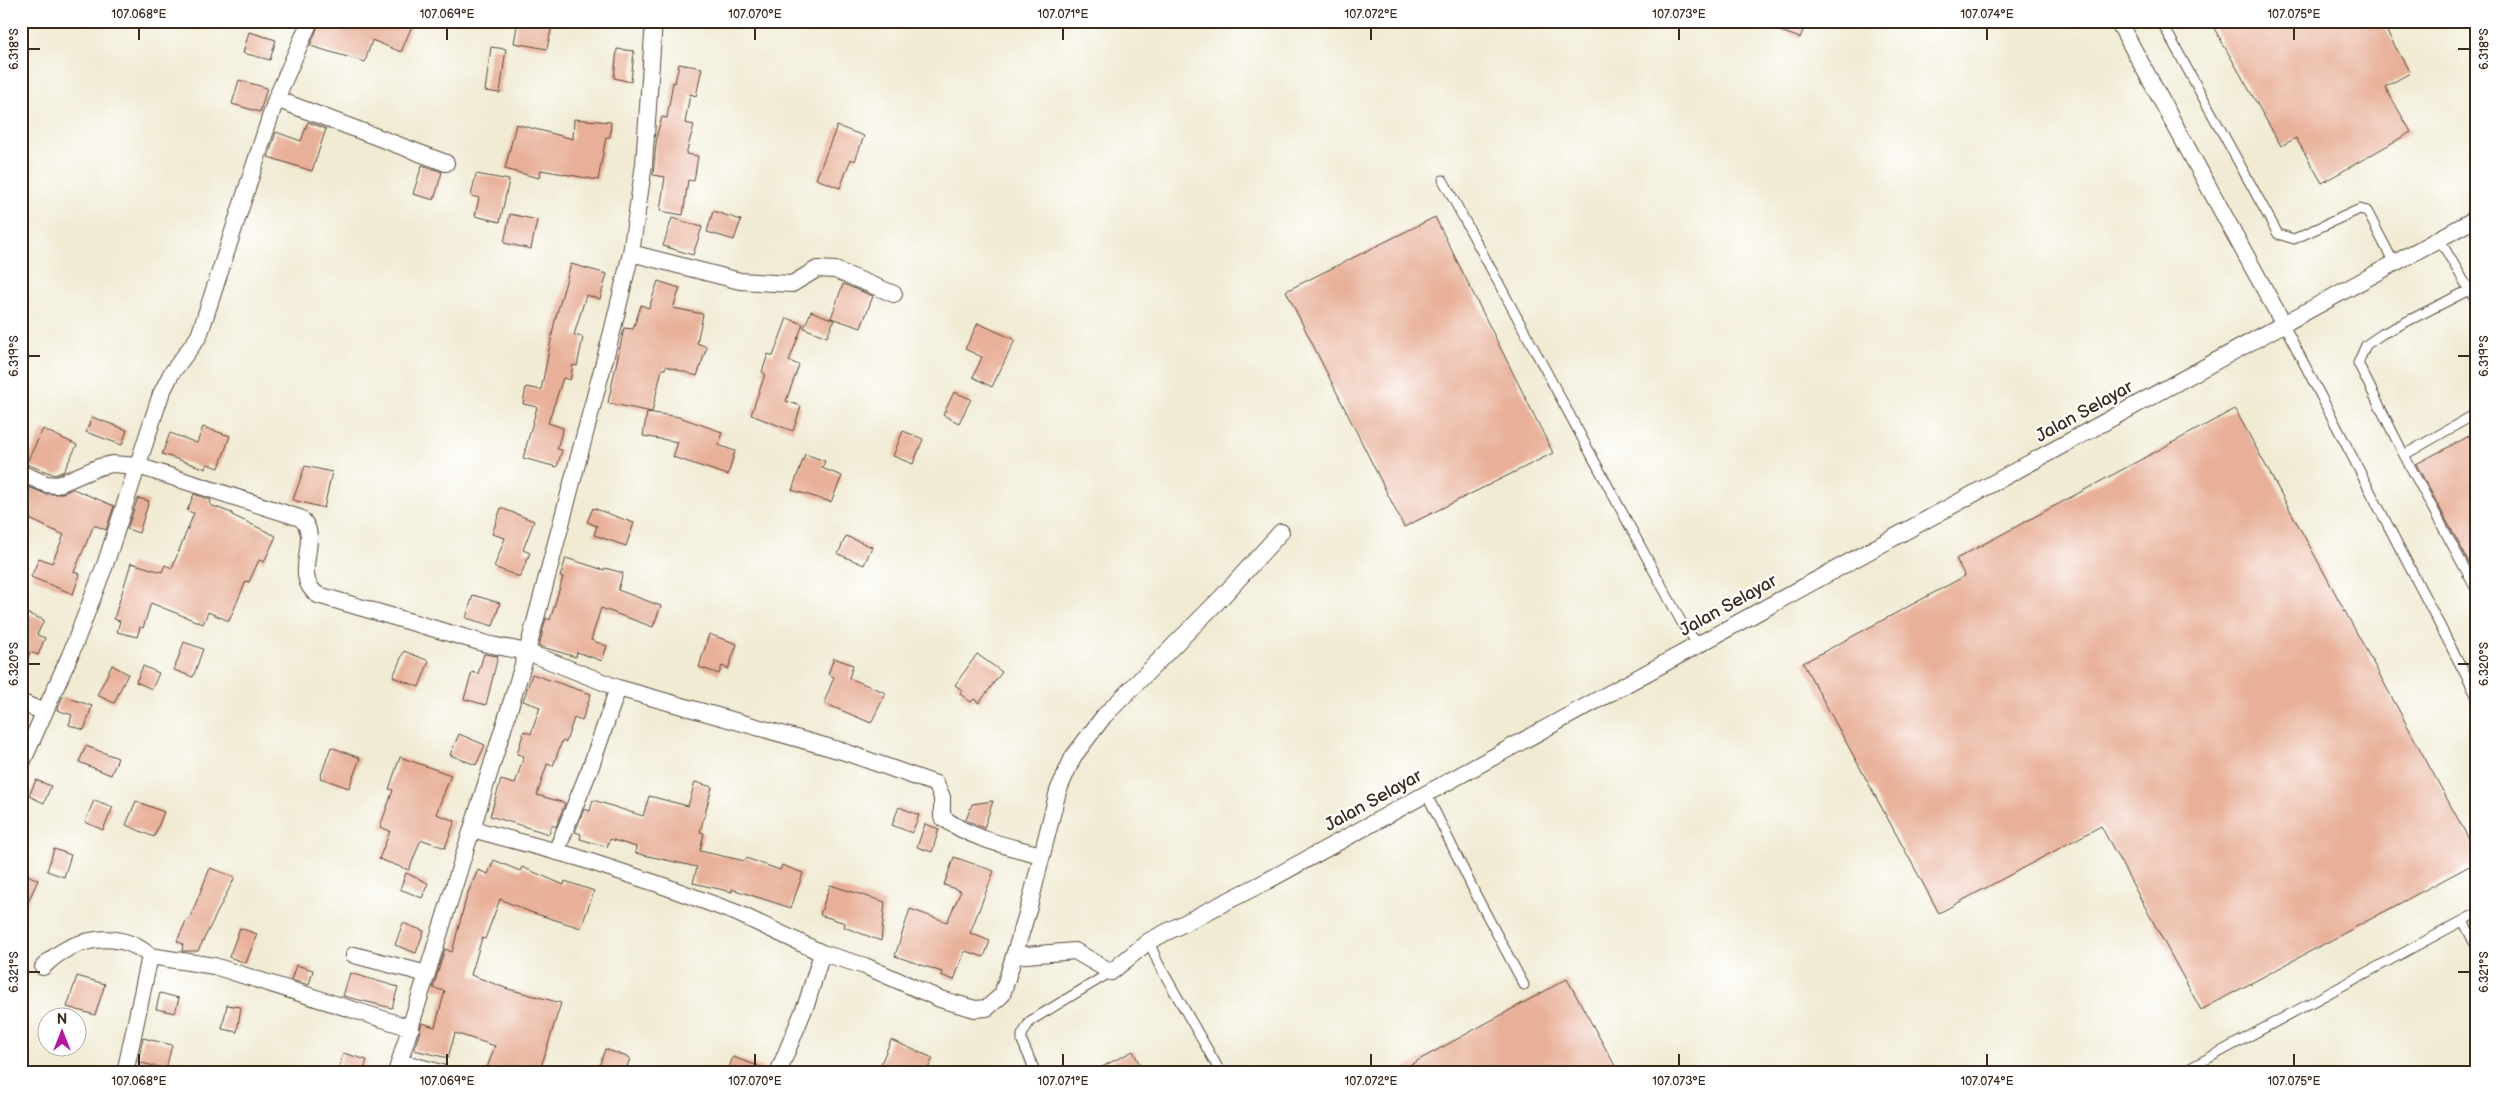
<svg xmlns="http://www.w3.org/2000/svg" width="2498" height="1094" font-family="'Balsamiq Sans',sans-serif">
<rect width="100%" height="100%" fill="#fff"/>
<filter id="ink" filterUnits="userSpaceOnUse"><feTurbulence type="fractalNoise" baseFrequency=".02" numOctaves="2"/><feDisplacementMap in="SourceGraphic" scale="10" xChannelSelector="R" yChannelSelector="G"/><feConvolveMatrix kernelMatrix="1 2 1 2 8 2 1 2 1" color-interpolation-filters="sRGB"/></filter>
<filter id="wash" filterUnits="userSpaceOnUse"><feTurbulence type="fractalNoise" baseFrequency=".0096" numOctaves="4" result="noise"/><feDisplacementMap in="SourceGraphic" scale="20" xChannelSelector="R" yChannelSelector="G"/><feGaussianBlur stdDeviation="1.12" result="paint"/><feColorMatrix in="noise" values="0 0 0 0 0 0 0 0 0 0 0 0 0 0 0 0 0 1.4 0 .05"/><feComposite in="paint" operator="in"/></filter>
<g filter="url(#wash)">
<rect width="100%" height="100%" fill="#f1ebd4"/>
<g id="blocks">
<path fill="#e8b099" d="M320 21H414L401 52 372 40 365 62 310 46Z
M518 21H553L547 49 514 43Z
M1760 21H1807L1800 38 1759 23Z
M2210 21H2381L2410 73 2385 87 2411 132 2322 183 2296 138 2281 146Z
M249 32 276 40 270 60 243 53Z
M491 47 506 49 500 93 485 91Z
M617 49 634 51 631 82 614 78Z
M679 64 702 68 696 96 690 94 685 123 694 125 686 154 698 156 694 181 688 180 683 215 660 211 665 177 653 175 657 134 662 117 667 118 673 82 675 83Z
M239 80 267 88 260 112 232 104Z
M574 119 611 122 610 137H606L598 180 541 170 539 178 505 169 516 124 573 139Z
M308 122 326 129 312 171 268 157 276 132 301 141Z
M837 126 864 136 855 161 851 159 840 188 816 179Z
M422 165 442 172 434 200 413 194Z
M476 174 509 180 500 222 475 216 479 198 471 196Z
M713 211 741 220 734 240 707 232Z
M510 214 537 220 531 249 504 243Z
M1435 217 1553 453 1404 527 1286 291Z
M672 218 702 227 693 255 663 246Z
M571 264 607 274 600 299 586 295 574 335 583 337 577 366 573 365 570 380 563 378 548 423 563 428 557 449 562 450 557 467 523 458 537 407 523 404 526 387 541 390 555 320Z
M658 281 680 288 673 308 703 314 697 343 707 347 697 376 666 366 665 369H662L652 412 608 403 624 328 633 329 641 305 649 308Z
M843 284 873 296 861 328 831 318Z
M811 311 834 320 827 337 804 328Z
M787 318 803 324 789 361 799 365 786 401 801 406 793 431 751 415 765 374 762 372 768 354 773 356Z
M978 323 1015 340 992 387 973 377 982 357 965 349Z
M954 392 971 399 959 423 943 415Z
M2235 409 2477 854V862L2201 1010 2101 826 1939 913 1803 663 1965 576 1956 559Z
M647 412 679 417 722 432 718 445 735 451 728 475 673 457 678 442 643 436Z
M92 417 127 430 122 445 86 432Z
M203 427 230 436 219 468 207 464 206 469 162 454 170 433 197 443Z
M43 429 77 445 64 471 55 475 26 464Z
M903 431 923 439 913 464 893 456Z
M2477 432V577L2416 464Z
M805 454 825 461 822 468 842 476 831 502 792 490Z
M305 466 332 472 324 508 293 500Z
M21 484 45 494H60L73 489 114 506 106 530 94 525 74 572 80 574 73 594 31 577 39 558 52 563 64 535 21 515Z
M194 494 211 500 210 505 232 513V515L276 536 264 562 259 560 249 582 246 581 229 621 208 612 203 624 151 603 143 628 140 627 137 637 117 632 120 621 114 619 131 563 162 572 165 565 172 568 194 513 187 511Z
M138 498 149 501 139 533 127 529Z
M501 508 534 521 523 550 530 553 520 577 494 567 505 538 492 534Z
M593 508 634 523 626 546 594 535 597 526 587 522Z
M846 536 872 547 864 565 838 554Z
M566 558 604 570 605 568 623 573 618 590 661 606 653 627 601 608 591 640 607 646 602 661 577 652 576 657 539 646 546 618 550 620 563 577H560Z
M473 595 500 603 493 626 466 618Z
M21 611 44 620 37 635 45 638 38 655 30 652 22 673Z
M709 634 737 644 728 669 722 666 719 674 699 667Z
M184 642 203 649 193 677 174 670Z
M404 651 429 661 419 687 393 677Z
M484 654 498 656 486 705 464 699 472 672 478 674Z
M977 654 1002 672 979 703 974 699 971 702 960 694 962 690 955 685Z
M834 658 853 665 849 678 886 693 871 723 824 703 834 677 828 674Z
M112 665 128 674 114 703 97 695Z
M143 666 159 673 152 689 136 682Z
M532 674 591 694 582 721 574 718 566 742 562 741 553 766 547 764 537 795 565 803 556 827 552 825 549 834 490 816 501 780 515 784 524 756 517 754 524 731 531 734 540 707 523 701Z
M63 696 92 706 84 730 69 725 72 715 57 710Z
M459 734 485 745 476 765 450 755Z
M86 746 118 758 111 775 79 762Z
M331 747 360 758 349 788 320 778Z
M400 757 451 775 436 814 455 821 445 848 423 840 420 842 409 870 379 859 390 831 380 827 393 790 389 789Z
M36 780 51 786 44 803 29 796Z
M695 782 712 787 700 832 704 833 700 851 745 861 746 858 780 870 782 865 803 873 791 908 732 889V892L693 883 697 867 635 853 636 847 610 839 607 847 580 839 581 834 575 832 584 809 590 811 593 800 643 816 649 796 688 806Z
M94 800 113 807 103 830 85 822Z
M136 801 164 812 154 837 126 825Z
M993 801 984 828 966 820 972 804Z
M899 807 919 815 912 833 892 825Z
M925 824 939 829 932 852 917 847Z
M54 849 71 855 64 877 47 871Z
M954 857 994 871 970 933 990 941 984 957 965 951 954 980 941 975 942 972 895 956 910 909 947 922 961 891 944 885Z
M494 860 520 871 522 867 564 885 565 881 594 891 581 928 530 912 500 899 485 939 482 938 471 975 508 989 561 1003 539 1073H485L495 1046 455 1033 448 1058 414 1050 422 1023 435 1027 445 991 433 988 445 949 452 952 467 895 478 870 488 874Z
M210 868 235 877 198 951H182L183 944 177 941 187 919 189 920Z
M21 872 38 880 21 917Z
M406 873 428 883 422 898 400 889Z
M830 885 885 902 881 941 844 927 845 923 820 915Z
M403 923 424 931 416 953 395 945Z
M240 928 257 934 246 963 229 957Z
M296 965 313 970 309 985 291 980Z
M350 973 398 987 392 1008 343 996Z
M77 976 105 984 95 1015 67 1007Z
M1567 979 1619 1073H1395Z
M160 993 179 998 175 1013 156 1009Z
M227 1005 241 1007 237 1032 222 1029Z
M143 1038 172 1045 166 1069 138 1062Z
M891 1040 933 1058 926 1073H877Z
M605 1049 630 1058 625 1073H597Z
M1133 1051 1144 1073H1090Z
M343 1053 367 1060 363 1073H338Z
M733 1057 769 1070 768 1073H727Z"/>
</g>
</g>
<g filter="url(#ink)">
<use href="#blocks" fill-opacity="0" stroke="#564739" stroke-width="1"/>
<g fill="none" stroke-linecap="round" stroke-linejoin="round">
<g stroke="#564739" stroke-width="11">
<path id="lane" d="M2161 21 2278 234 2294 239 2360 209 2367 211 2394 263
M1443 180 1683 625 1698 644
M2439 239 2477 303
M2477 286 2382 334 2366 345 2358 363 2404 455 2477 591
M2284 325 2477 697
M2404 455 2477 413
M1426 793 1475 893 1524 985
M2463 921 2477 948
M1149 941 1158 963 1221 1073
M1036 1073 1022 1041V1035L1030 1021 1111 972
M2181 1073 2477 913"/>
</g>
<g stroke="#564739" stroke-width="18">
<path id="street" d="M2118 21 2284 325
M276 99 446 163
M631 253 740 281 792 284 817 269 835 270 894 294
M21 473 46 484 57 485 99 467 112 464 138 466 300 518C324 537 289 575 318 595L487 644 527 652 618 688 842 751 936 784 942 797V817C971 839 1007 846 1041 855
M21 702 43 712
M21 765 71 653 105 565 161 394 171 374 199 336 276 99 310 21
M472 829 576 857 661 885 737 913 822 953 865 966 940 999 975 1009 987 1008 1002 995 1029 907 1058 791 1073 757 1104 716 1222 597 1281 532
M556 852 591 766 618 688
M354 955 427 974
M1014 956 1075 951 1111 972 1149 941 1267 881 2477 218
M43 967C71 938 117 928 150 956
M401 1062 441 1073
M125 1073 150 956 214 966 411 1028
M396 1073 527 652 612 332 631 253 644 164 654 21
M778 1073 807 1002 822 953"/>
</g>
<use href="#lane" stroke="#fff" stroke-width="9"/>
<use href="#street" stroke="#fff" stroke-width="16"/>
</g>
</g>
<path fill="none" stroke="#3b2a1e" stroke-width="2" d="M139 28V40M447 28V40M755 28V40M1063 28V40M1371 28V40M1679 28V40M1987 28V40M2294 28V40M28 49H40M2458 49H2470M28 356H40M2458 356H2470M28 664H40M2458 664H2470M28 972H40M2458 972H2470M139 1054V1066M447 1054V1066M755 1054V1066M1063 1054V1066M1371 1054V1066M1679 1054V1066M1987 1054V1066M2294 1054V1066"/>
<g text-anchor="middle" stroke-width="4.5" stroke-linejoin="round" paint-order="stroke">
<g font-size="18" fill="#3b2a1e" stroke="#fff">
<text transform="translate(2084 411) rotate(-29)" y="6">Jalan Selayar</text>
<text transform="translate(1728 605) rotate(-29)" y="6">Jalan Selayar</text>
<text transform="translate(1373 800) rotate(-29)" y="6">Jalan Selayar</text>
</g>
</g>
<rect width="2498" height="1094" fill="none" stroke="#fff" stroke-width="55"/>
<g transform="translate(62 1032)"><circle r="24" fill="#ffffff" stroke="#b1aaa5"/>
<path d="M0-4L9 19L0 12L-9 19Z" fill="#b5179e"/>
<text y="-8" font-size="14" font-weight="bold" text-anchor="middle" fill="#3b2a1e">N</text>
</g>
<rect x="28" y="28" width="2442" height="1038" fill="none" stroke="#3b2a1e" stroke-width="2"/>
<g font-size="12" text-anchor="middle" fill="#3b2a1e">
<text x="139" y="18">107.068°E</text>
<text x="447" y="18">107.069°E</text>
<text x="755" y="18">107.070°E</text>
<text x="1063" y="18">107.071°E</text>
<text x="1371" y="18">107.072°E</text>
<text x="1679" y="18">107.073°E</text>
<text x="1987" y="18">107.074°E</text>
<text x="2294" y="18">107.075°E</text>
<text transform="translate(14 49) rotate(-90)" y="4">6.318°S</text>
<text transform="translate(2484 49) rotate(-90)" y="4">6.318°S</text>
<text transform="translate(14 356) rotate(-90)" y="4">6.319°S</text>
<text transform="translate(2484 356) rotate(-90)" y="4">6.319°S</text>
<text transform="translate(14 664) rotate(-90)" y="4">6.320°S</text>
<text transform="translate(2484 664) rotate(-90)" y="4">6.320°S</text>
<text transform="translate(14 972) rotate(-90)" y="4">6.321°S</text>
<text transform="translate(2484 972) rotate(-90)" y="4">6.321°S</text>
<text x="139" y="1085">107.068°E</text>
<text x="447" y="1085">107.069°E</text>
<text x="755" y="1085">107.070°E</text>
<text x="1063" y="1085">107.071°E</text>
<text x="1371" y="1085">107.072°E</text>
<text x="1679" y="1085">107.073°E</text>
<text x="1987" y="1085">107.074°E</text>
<text x="2294" y="1085">107.075°E</text>
</g>
</svg>
